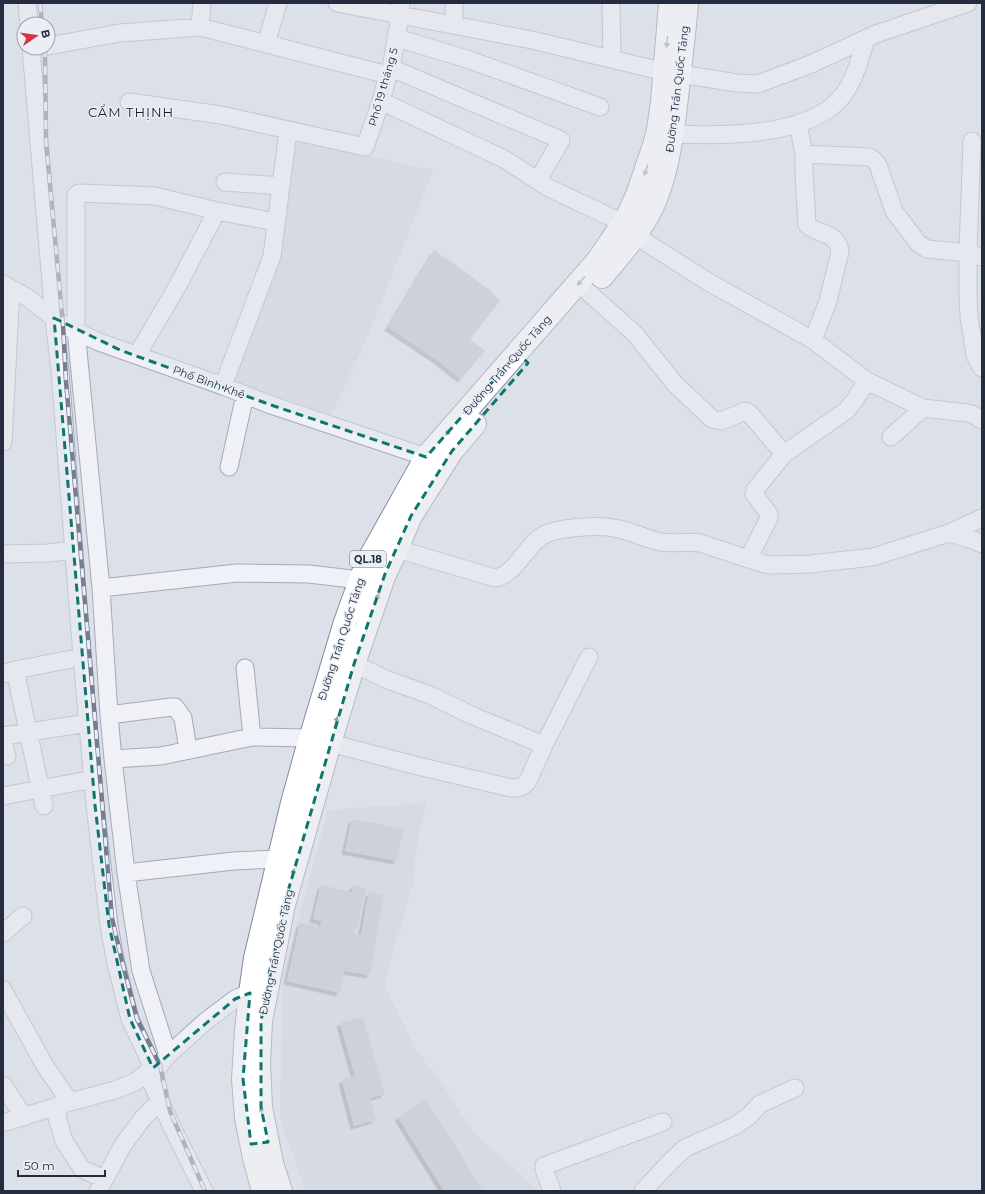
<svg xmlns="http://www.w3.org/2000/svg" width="985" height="1194" font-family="Montserrat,sans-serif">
<defs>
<filter id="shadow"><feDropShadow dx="-3.5" dy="3.5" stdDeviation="0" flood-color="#0004"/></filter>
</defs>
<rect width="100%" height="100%" fill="#dce0e8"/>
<path fill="#ced2dd" d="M294 140 433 170 384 296 362 349 331 415 230 380Z
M426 803 415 855 414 881 384 984 416 1050 440 1080 471 1130 532 1185 534 1191H305L280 1118 283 976 328 810Z"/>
<path fill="#b9becb" filter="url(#shadow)" d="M434 250 490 290 500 301 470 339 485 351 461 379 440 362 388 327Z
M352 819 403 829 397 861 345 851Z
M321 885 352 892 353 885 366 888 357 929H354L353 933 361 935 369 892 384 895 370 975 346 971 352 938 340 993 287 981 300 923 320 927 322 921 313 919Z
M363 1017 385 1094 370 1098 376 1120 354 1126 342 1080 355 1076 340 1023Z
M426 1099 483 1191H444L398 1117Z"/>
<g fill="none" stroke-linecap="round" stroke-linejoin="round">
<g stroke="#a5aab5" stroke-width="19">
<path id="minor" d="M27 3 29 24
M337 3 532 40 665 72
M454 3V24
M611 3 612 59
M200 27 202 3
M397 38 467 59 600 107
M266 44 278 3
M48 46 120 33 200 27 388 75
M31 48 54 318 60 371 82 657 95 805 109 925 115 959 130 1019 153 1068 151 1081 170 1123 204 1191
M391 68 561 140 538 180
M680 74 737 83 758 84 811 64 876 34 968 3
M381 101 504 159 549 188 623 223
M129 102 221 115 365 147 381 101 388 75 391 68 400 16 401 3
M798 123 804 154 869 157 874 160 878 165 894 211 918 243 927 249 968 253 982 257
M672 134C720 136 803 137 838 101 854 85 859 60 866 40
M972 141 968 253V295L969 317 975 355 978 361 982 368
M804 154V173L807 225C819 235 839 233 840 252L828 301 813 340
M225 182 281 186
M636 236 710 283 813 340 867 381 923 408
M3 284 28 298 63 325 99 342 223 386 271 405 426 457
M589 293 635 334 675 384 712 419 721 421 746 411 750 414 784 454
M137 355 177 287 217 211
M223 386 272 256 288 131
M891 437 923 408 967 413 972 414 982 420
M3 442 11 289
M229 467 245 395
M949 533 973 540 982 544
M397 549 495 578C514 576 526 546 542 536 557 527 597 525 614 528 630 530 645 539 661 542 674 544 687 541 700 543L764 564 773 565 810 564 873 557 949 533 982 518
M3 554 49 553 74 550
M748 559 769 518V514L754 494 755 490 784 454 847 410 854 401 867 381
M101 588 237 573 309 574 360 580
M354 664 388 680 430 695 473 716 544 745
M245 668 252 737
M15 670 44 806
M3 674 15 670 82 657
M109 715 171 707H175L183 718 188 750
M3 736 88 723
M3 741 7 756
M330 743 418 766 511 788C518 788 523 788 528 781L544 745 589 657
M113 759 161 756 252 737 310 738
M3 796 93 779
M126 873 234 861 278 859
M3 933 23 916
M3 990 45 1066 70 1102
M168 1055 141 971 126 873 113 759 109 715 101 588 76 330V195L79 193 155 196 217 211 276 222
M3 1085 24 1117
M59 1105 57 1117 64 1141 82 1169 104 1179
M3 1123 70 1102 115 1090 135 1082 153 1068 160 1065 168 1055 206 1021 235 999 250 993
M98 1191 123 1145 143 1118 160 1101
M552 1191 544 1169V1166L663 1122
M643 1191 669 1163 685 1148 735 1126 749 1116 760 1104 795 1088"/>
</g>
<g stroke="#828c9f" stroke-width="24">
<path id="highway" d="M602 277C621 254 640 233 653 206 667 174 672 140 676 106 680 71 684 37 687 3
M263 1191 254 1158 246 1118 243 1079 246 1031 250 993 255 958 292 803 307 749 345 622 366 564 426 457 598 260 627 217 637 195 654 145 658 130 662 102 670 3
M281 1191 272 1163 261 1107 259 1063 261 1021 284 905 330 743 354 664 385 574 397 549 411 516 452 451 475 424"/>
</g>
<use href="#minor" stroke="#eff1f6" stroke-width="17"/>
<use href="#highway" stroke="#fff" stroke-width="22"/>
<g stroke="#747d92" stroke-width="4.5">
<path id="rail" d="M40 3 42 24
M45 48 46 142 63 325 66 381 112 918 122 961 137 1019 160 1065 170 1111 205 1191"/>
</g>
<use href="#rail" stroke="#ebeff5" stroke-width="3" stroke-dasharray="9" stroke-linecap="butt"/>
</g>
<defs><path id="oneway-solid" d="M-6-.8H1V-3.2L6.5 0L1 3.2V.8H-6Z"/></defs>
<g fill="#9ca0a9">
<use href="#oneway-solid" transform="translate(667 42) rotate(95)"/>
<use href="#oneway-solid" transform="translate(646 170) rotate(109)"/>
<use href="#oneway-solid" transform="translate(581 281) rotate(131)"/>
<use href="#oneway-solid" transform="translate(449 431) rotate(132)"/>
<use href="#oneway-solid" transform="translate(377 599) rotate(-71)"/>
<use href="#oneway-solid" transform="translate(336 722) rotate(-73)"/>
<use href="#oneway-solid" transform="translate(293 874) rotate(-75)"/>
<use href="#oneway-solid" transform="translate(262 1112) rotate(-101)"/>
</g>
<path d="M0 0H985V1194H0ZM54 318 120 350 271 405 426 457 518 353 528 363 452 451 411 516 385 574 354 664 284 905 261 1021V1107L268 1142 251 1144 243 1079 250 993 235 999 153 1068 130 1019 109 925 95 805Z" fill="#dce0e8" fill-opacity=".55" fill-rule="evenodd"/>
<path fill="none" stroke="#0f766e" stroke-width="3" stroke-dasharray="8 5" stroke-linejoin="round" d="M54 318 120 350 271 405 426 457 518 353 528 363 452 451 411 516 385 574 354 664 284 905 261 1021V1107L268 1142 251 1144 243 1079 250 993 235 999 153 1068 130 1019 109 925 95 805Z"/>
<g text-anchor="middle" stroke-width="3" stroke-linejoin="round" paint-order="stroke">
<rect fill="#ebeff5" stroke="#606676" stroke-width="1" x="350" y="551" width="36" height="16" rx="3"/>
<g font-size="10" font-weight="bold" fill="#242c3f">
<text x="368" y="563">QL.18</text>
</g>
<g font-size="11" fill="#242c3f" stroke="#ebeff5">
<text transform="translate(383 87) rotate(-74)" y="4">Phố 19 tháng 5</text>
<text transform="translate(677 89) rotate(-83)" y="4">Đường Trần Quốc Tảng</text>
<text transform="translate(507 365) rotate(-49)" y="4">Đường Trần Quốc Tảng</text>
<text transform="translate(209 382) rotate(20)" y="4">Phố Bình Khê</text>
<text transform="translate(341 639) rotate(-72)" y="4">Đường Trần Quốc Tảng</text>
<text transform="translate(276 952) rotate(-78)" y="4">Đường Trần Quốc Tảng</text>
</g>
<g font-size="13" letter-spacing="1" fill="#171e2f" stroke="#ebeff5">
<text x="131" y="117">CẨM THỊNH</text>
</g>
</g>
<rect width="985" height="1194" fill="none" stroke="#242c3f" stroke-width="8"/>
<g transform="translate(36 36) rotate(77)"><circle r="19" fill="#ebeff5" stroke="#9ba1ac"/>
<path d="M0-3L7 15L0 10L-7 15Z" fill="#d93442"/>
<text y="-6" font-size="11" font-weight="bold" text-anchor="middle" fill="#242c3f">B</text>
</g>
<path d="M18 1170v6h87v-6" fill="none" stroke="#242c3f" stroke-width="2"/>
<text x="24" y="1170" font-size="12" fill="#242c3f" stroke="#ebeff5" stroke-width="3" paint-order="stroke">50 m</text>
</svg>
